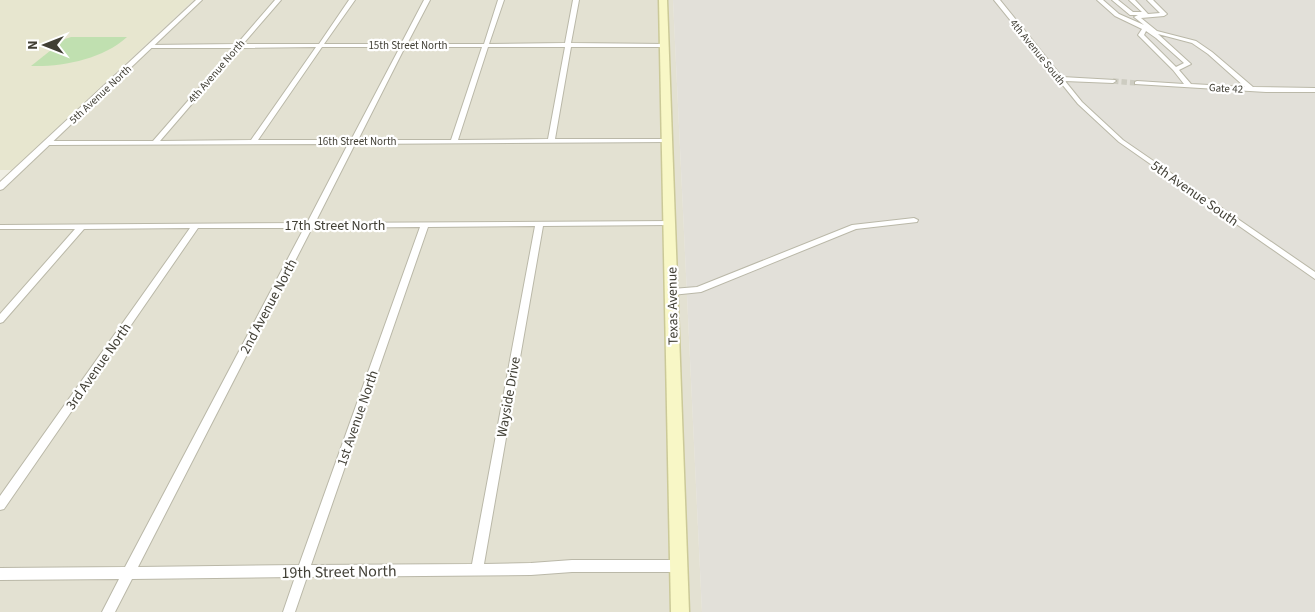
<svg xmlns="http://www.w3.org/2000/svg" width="1315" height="612" font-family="'Source Sans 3',sans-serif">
<rect width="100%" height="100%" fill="#f0efe4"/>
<path fill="#e3e1d2" d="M193 0H673L702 612H0V181Z"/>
<path fill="#e2e0d9" d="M673 0H1315V612H702Z"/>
<path fill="#e7e6cf" d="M0 0H193L12 170H0Z"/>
<path fill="#c0e0b0" d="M71 37H127C103 59 63 67 31 66L65 39Z"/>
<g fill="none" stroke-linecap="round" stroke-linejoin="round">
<path stroke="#cdccc1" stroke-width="5.5" stroke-dasharray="5.5 3" stroke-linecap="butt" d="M1113 81 1137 83"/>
<g stroke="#bab8a8" stroke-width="2">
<path id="minor" d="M275 0H281L243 44H319L349 0H355L324 44H401L424 0H430L407 44H484L498 0H504L489 44 565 43 573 0H579L571 43 666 44 667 45 664 47H571L555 139H668L671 141 670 142 355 144 315 223 673 221 674 223 673 225H670L543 226 484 564 531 563 572 560H679L683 562 685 566 683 570 679 572H572L531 575 307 577 295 612H283L295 577 132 579 115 612H102L119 579 0 580V568L125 567 304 228H198L4 509 0 510V496L190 228 84 229 3 322 0 323V314L75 229H0V225L307 223 348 144 46 145 43 143 46 141H153L234 48H151L148 46 149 45 237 44ZM316 47 251 140 160 141 240 48ZM322 47H400L351 140H258ZM405 47H482L451 140H358ZM488 47H565L548 139 458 140ZM535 226 472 564 311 565 428 227ZM420 227 299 565 138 567 312 228Z
M994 0H1000L1062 77 1115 80 1116 81 1113 83 1065 81 1082 102 1123 140 1315 272V279L1119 142 1078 104Z
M1097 0H1103L1119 14 1144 25 1134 17 1138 15H1130L1112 0H1118L1133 12H1142L1129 0H1135L1148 14 1160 13 1147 0H1153L1167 14 1164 16 1141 18 1157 31 1196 41 1212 52 1253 87 1315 88V92H1266L1135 84V82L1137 81 1184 84 1173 70 1138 35 1142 29 1115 16ZM1146 31 1156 38 1184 63 1176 67 1144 35ZM1158 34 1192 43 1208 54 1245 87 1191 84 1179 70 1191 64Z
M914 218 918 220 917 222 856 229 701 292 672 295 668 292 672 289 697 287 852 225Z"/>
</g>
<g stroke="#bab8a8" stroke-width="2">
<path id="tertiary" d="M196 0H202L3 189 0 190V182Z"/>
</g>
<g stroke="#cbc998" stroke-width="3">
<path id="secondary" d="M659 0H667L689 612H671Z"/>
</g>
<use href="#minor" fill="#fff" fill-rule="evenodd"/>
<use href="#tertiary" fill="#fff" fill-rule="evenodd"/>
<use href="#secondary" fill="#f8f7c6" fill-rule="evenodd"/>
</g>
<g text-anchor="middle" stroke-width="4.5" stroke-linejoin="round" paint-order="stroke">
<g font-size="11" fill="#413f35" stroke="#fff">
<text x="408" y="49">15th Street North</text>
<text transform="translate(1038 52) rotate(51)" y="4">4th Avenue South</text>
<text transform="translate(216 71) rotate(-49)" y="4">4th Avenue North</text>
<text transform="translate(1226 88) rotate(3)" y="4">Gate 42</text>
<text transform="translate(100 94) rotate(-43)" y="4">5th Avenue North</text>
<text x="357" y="145">16th Street North</text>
</g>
<g font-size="14" fill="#413f35" stroke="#fff">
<text transform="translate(1195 193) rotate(35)" y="5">5th Avenue South</text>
<text x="335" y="230">17th Street North</text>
<text transform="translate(268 306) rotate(-62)" y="5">2nd Avenue North</text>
<text transform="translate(672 306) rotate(-91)" y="5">Texas Avenue</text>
<text transform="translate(98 366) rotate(-55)" y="5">3rd Avenue North</text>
<text transform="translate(508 397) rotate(-80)" y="5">Wayside Drive</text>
<text transform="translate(357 418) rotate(-71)" y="5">1st Avenue North</text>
</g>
<g font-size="16" fill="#413f35" stroke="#fff">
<text transform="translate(339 571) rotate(-1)" y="6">19th Street North</text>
</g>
</g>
<g transform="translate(45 45) rotate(270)" stroke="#ffffff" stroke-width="4" paint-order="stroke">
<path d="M0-4L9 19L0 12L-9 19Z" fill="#413f35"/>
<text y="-8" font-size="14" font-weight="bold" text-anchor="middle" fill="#413f35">N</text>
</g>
</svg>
